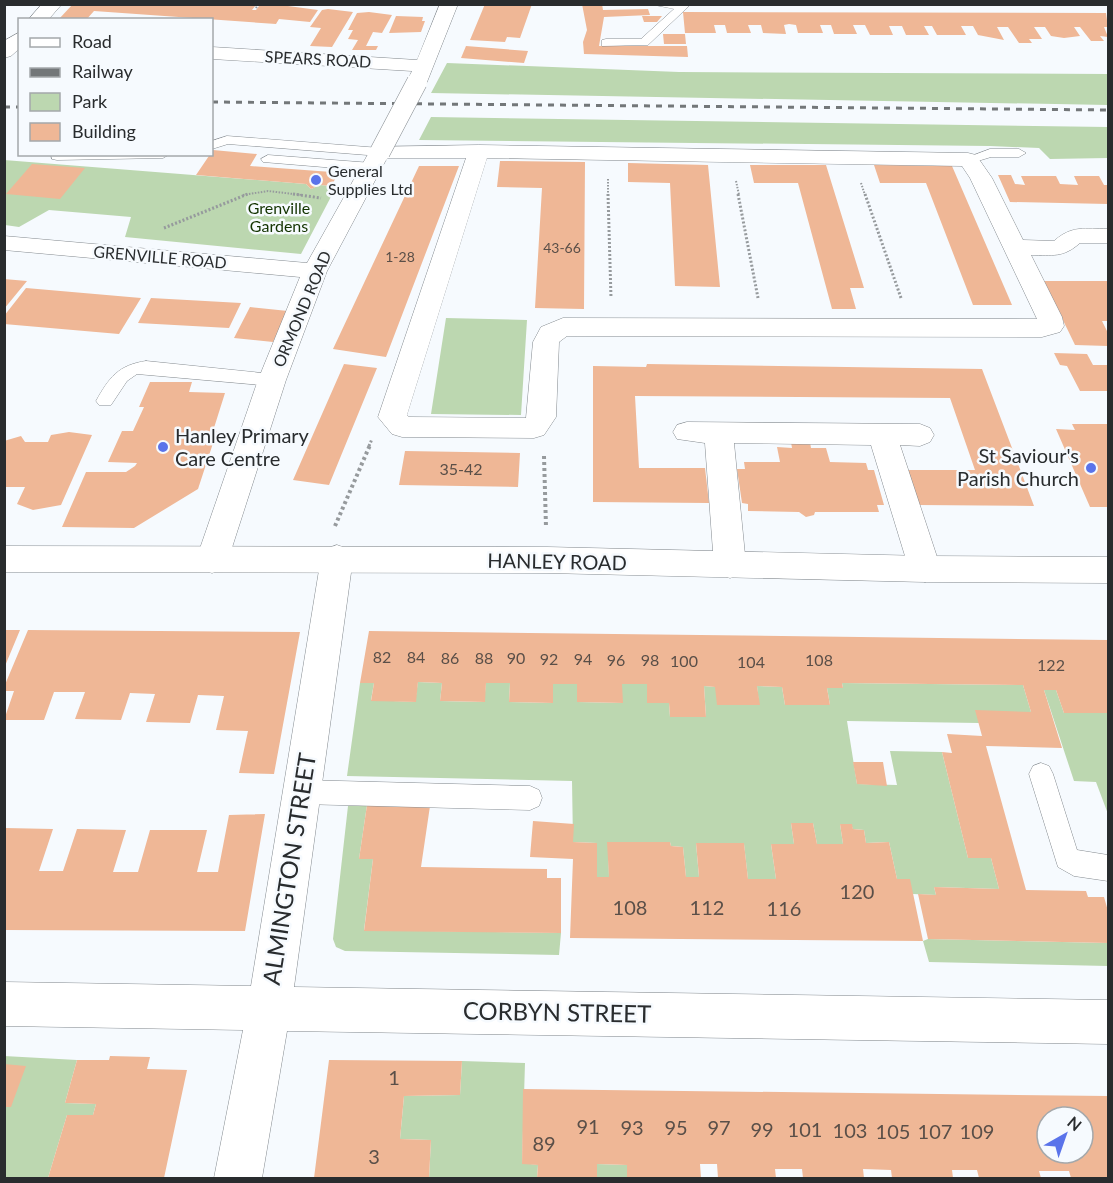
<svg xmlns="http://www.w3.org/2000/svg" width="1113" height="1183" font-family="Lato,sans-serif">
<rect width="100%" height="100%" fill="#f6fafe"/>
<path fill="#bcd7b0" d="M447 63 679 72 1108 74V105L431 93Z
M431 117 1108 127V158L1050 159 1039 148 990 146 419 140Z
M4 160 306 184 311 189 320 185 331 186 334 191 301 254 125 237 131 217 49 210 19 227 5 225Z
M446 318 527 320 521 415 431 414Z
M418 682 442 683 440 701 484 702 486 683H510L509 702 553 703V684H577L578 702 622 703V684H647V703H669L670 717H706L704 686 715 687 759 704 757 686 782 687 785 705H830L827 688H843L842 683 1023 685 1031 712 979 723 847 721 857 784 897 785 890 751 942 752 968 858H991L999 889 934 887 936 895 913 894 897 879 889 842 866 843 864 830 853 829 851 824H840L843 844H817L813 823H791L794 844H771L776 879H748L744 844 696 843 699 877H686L683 847 671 846 670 842H608L609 877H597V843L573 842 572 781 347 776 360 683H374L371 700 415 702Z
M1044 690H1056L1064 713H1108V814L1096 782 1074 781Z
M367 805 359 859H373L364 930 561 933 559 955 345 951 336 947 333 939 348 806Z
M928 939 1108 943V966L929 962 923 941Z
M4 1056 77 1060 65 1103 96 1104 93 1115H67L48 1178H5Z
M462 1061 525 1063 522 1163 538 1165 537 1178H429L431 1140 400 1139 404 1096 460 1095Z
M597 1164 627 1165V1178H597Z"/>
<path fill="#efb796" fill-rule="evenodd" d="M73 4H247L256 5 252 10H256L259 6 273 4 318 10 310 22 279 19 276 24 94 11 86 20H58Z
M485 4H532L520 38 507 37 505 42 470 40Z
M582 4H602L603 10 648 9 650 15 604 17 599 46H687L688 57 584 54 583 42 587 30Z
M328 9 353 12 332 47 310 46 321 28 310 27 322 10Z
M369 12 392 15 382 33 373 32 366 46H378L376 50H352L358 40 348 39 353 30H348L357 13Z
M683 12 1106 13 1108 27H1104L1108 37 1100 36 1104 41H1091L1080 27H1074L1080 36 1064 38 1051 36 1045 27H1034L1042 39H1029L1032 43H1019L1008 27H997L1004 40 978 35 973 26H961L966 35H937L932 26H924L929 35H906L902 26H889L893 35H870L865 25H853L857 34H834L831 25H820L823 33H798L796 25 789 24 784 25 786 34 763 33 761 25H748L751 33H727L725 25H714L716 33H685Z
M396 16 423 17 422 21H425L421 32 389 33Z
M642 16H662L657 22H644Z
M663 34H685L686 44H664Z
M466 46 528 51 524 63 461 58Z
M213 150 257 154 250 166 345 173 342 177 337 176 331 186 320 185 311 189 306 184 196 175Z
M500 161 585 162 584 309 535 308 542 188 497 187Z
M628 163 708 165 720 287 675 286 670 183 628 182Z
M32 164 85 168 60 199 6 194Z
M750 165H826L864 288H850L856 309H832L798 183H754Z
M874 165 952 166 1012 305H973L926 183H880Z
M419 166H459L386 357 333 349Z
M998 175H1011L1015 184 1025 185 1021 176H1056L1060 184 1078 185 1074 176H1099L1104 185H1108V204L1010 202Z
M4 279 27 281 4 309Z
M1044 281H1108V321H1102L1108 333V346L1075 345Z
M26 288 141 298 119 334 4 324V316Z
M151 298 241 303 229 328 138 323Z
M250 307 288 311 273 342 234 338Z
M1054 353 1087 354 1093 365H1108V391H1080L1067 366 1060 365Z
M344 364 377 368 329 485 293 480Z
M647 364 982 369 1034 506 918 505 908 470H975L950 398 635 396 639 468H705L709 503 593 502V366L646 367Z
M150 382H192L189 392 225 393 213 431H217L198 489 134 528 62 527 86 472H126L135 466 137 463 108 462 122 431H133L144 407H139Z
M1072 424H1108V507H1090L1056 429 1075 430Z
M69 432 92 435 61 505 33 510 17 504 25 487H4V441L21 436 25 442H48L51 435Z
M791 442H810L811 448H826L830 462 866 463 868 470H874L884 505H877L879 512H815L814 515 806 517 799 512 748 511V504L742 503 737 469H745L744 462H780L777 447 792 448Z
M405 451 520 453 518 487 399 485Z
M4 630H20L5 666H4Z
M28 630 300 632 274 774 239 773 248 731 216 730 224 696 198 695 190 723 146 722 155 694 130 693 121 720 75 719 85 692H54L44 720H4L14 691H4V687Z
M369 631 1108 640V713H1064L1056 690H1044L1062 748 986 746 1026 890 1086 891 1088 897H1104L1108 911V943L928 939 918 894 936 895 934 887 999 889 991 858H968L942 752 952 753 947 734 982 736 975 710 1031 712 1023 685 842 683 843 688H827L830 705H785L782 687 757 686 760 705H717L715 687 704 686 706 717H670L669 703H647V684H622L623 703 577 702V684H553V703L509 702 510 683H486L485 702 440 701 442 683 418 682 416 702 371 701 374 683H360Z
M853 762H883L887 786 857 784Z
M367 805 430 806 421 867 547 869V878H561V933L364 931 373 859H359Z
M265 814 245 931 4 930 5 828 53 829 39 871H63L77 829 126 830 113 872H138L150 830H207L197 872H218L229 815Z
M533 821 574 824 573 842 597 843V877H609L607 842H670L671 846 683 847 686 877H699L696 843H744L748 879H776L771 844H794L791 823H813L817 844H843L840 824H852L853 829 864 830 866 843 889 842 897 879H910L923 941 570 938 573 859 530 857Z
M110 1056 150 1057 147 1069 187 1070 164 1178H48L67 1115H93L96 1104 65 1103 77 1060H109Z
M329 1060 462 1061 460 1095 404 1096 400 1139 431 1140 429 1178H314Z
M4 1064 26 1066 11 1107H4Z
M523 1089 1108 1096V1178H1071L1069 1171H1039L1041 1178H979L977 1170H952L953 1178H892L891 1170 863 1169 864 1178H803L802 1169H775L776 1178H718L717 1164H700L701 1178H627V1165L597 1164V1178H537L538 1165 522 1164ZM1047 1117H1083V1153H1047Z"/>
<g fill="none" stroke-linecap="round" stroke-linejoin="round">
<g stroke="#848a8f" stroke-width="1">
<path id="service" d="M650 4H691L648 45 602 46V40L606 39H641L674 9Z
M227 136 380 148 387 152 380 156 228 144 212 149V141Z
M990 149H1019L1026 153 1019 157H991L968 164 961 160Z
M51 154H170L163 158 57 160 52 159Z
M268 155 372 163 379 167 372 171 263 162 261 159Z
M146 361 272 374 281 380 272 386 137 374 127 381 111 405H99L96 401C109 378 118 365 146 361Z
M1041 763 1049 766 1053 774 1077 850 1108 855V881L1074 876 1058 867 1029 774 1033 766Z
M301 780 530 786 539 790 542 798 539 806 530 810 301 804 292 800 289 792 292 784Z"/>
</g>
<g stroke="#848a8f" stroke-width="1">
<path id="minor" d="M42 4H62L48 20H28Z
M440 4H458L427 82 424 86H410L407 82 412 71 212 59V47L417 60Z
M20 32V48L11 56 4 58V41Z
M479 145 968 153 976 155 992 178 1023 240 1054 241C1072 225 1085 229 1108 229V243H1080C1063 258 1053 255 1031 255L1062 317 1064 326 1060 332 1042 337 567 336 559 342 556 417 544 435 534 438 402 437 392 434 378 417 466 158H387L327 271 286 380 228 560 223 569 212 573 201 569 196 560 258 380 300 277 4 250V236L307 263 372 147ZM487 158 962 166 970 178 1037 319 563 318 541 327 533 342 526 418 409 417 407 415Z
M687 422 920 424 930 428 934 435 930 442 920 446 900 445 941 569 936 578 925 582 914 578 909 569 871 445 734 443 746 565 741 574 730 578 719 574 714 565 705 443 677 439 673 432 677 425Z
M337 545 348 549 353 558 294 987 1108 1000V1044L287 1031 262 1178H214L243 1030 4 1026V982L251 986 321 558 326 549Z"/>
</g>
<g stroke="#848a8f" stroke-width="1">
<path id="tertiary" d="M4 546 547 547 925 556 1108 557V583L925 582 547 573 4 572Z"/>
</g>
<path stroke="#969a9d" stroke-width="2" stroke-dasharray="1.5 1.5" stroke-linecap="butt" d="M256 8 258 4
M608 179V195
M736 181 739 195
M861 183 865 195
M243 195 268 191 302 195"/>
<path stroke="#969a9d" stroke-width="3" stroke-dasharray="2 2" stroke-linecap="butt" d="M293 194 321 198
M608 194 611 298
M738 194 758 298
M865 194 901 298
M164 228 248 194
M369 446 372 439"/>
<path stroke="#969a9d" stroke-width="4" stroke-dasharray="3 3" stroke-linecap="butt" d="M544 456 546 527
M335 526 370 445"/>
<use href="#service" fill="#fff" fill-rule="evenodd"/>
<use href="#minor" fill="#fff" fill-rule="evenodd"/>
<use href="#tertiary" fill="#fff" fill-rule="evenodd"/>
<path stroke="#737779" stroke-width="3" stroke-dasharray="6 6" stroke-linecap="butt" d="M212 102 1108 110
M4 107H20"/>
<g stroke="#848a8f" stroke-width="21" stroke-linecap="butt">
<path id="minor-bridge" d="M380 152 417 82"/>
</g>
<use href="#minor-bridge" stroke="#fff" stroke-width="20"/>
</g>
<g fill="#5a73ea" stroke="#f6fafe" stroke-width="2">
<circle cx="316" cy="180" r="6"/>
<circle cx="163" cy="447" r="6"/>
<circle cx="1091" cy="468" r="6"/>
</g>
<g text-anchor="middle" stroke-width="5" stroke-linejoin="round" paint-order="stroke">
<g font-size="14" fill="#5a4f48">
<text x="562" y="253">43-66</text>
<text x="400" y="262">1-28</text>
</g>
<g font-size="16" fill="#292c2e" stroke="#f6fafe">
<text transform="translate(318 59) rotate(3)" y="6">SPEARS ROAD</text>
<text transform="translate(160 257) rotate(5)" y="6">GRENVILLE ROAD</text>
<text transform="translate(302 309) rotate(-67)" y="6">ORMOND ROAD</text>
</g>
<g font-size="16" fill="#292c2e" stroke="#f6fafe" text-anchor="start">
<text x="328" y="177">General<tspan x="328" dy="18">Supplies Ltd</tspan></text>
</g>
<g font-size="16" fill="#133300" stroke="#f6fafe">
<text x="279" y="214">Grenville<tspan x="279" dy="18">Gardens</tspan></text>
</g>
<g font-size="16" fill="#5a4f48">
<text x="461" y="475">35-42</text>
<text x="382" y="663">82</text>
<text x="416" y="663">84</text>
<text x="450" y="664">86</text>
<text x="484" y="664">88</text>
<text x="516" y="664">90</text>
<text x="549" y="665">92</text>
<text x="583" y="665">94</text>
<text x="616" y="666">96</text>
<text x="650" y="666">98</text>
<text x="819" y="666">108</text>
<text x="684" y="667">100</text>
<text x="751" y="668">104</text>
<text x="1051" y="671">122</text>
</g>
<g font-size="20" fill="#292c2e" stroke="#f6fafe" text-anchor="start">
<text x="175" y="443">Hanley Primary<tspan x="175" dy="23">Care Centre</tspan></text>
<text x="1079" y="463" text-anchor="end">St Saviour's<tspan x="1079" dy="23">Parish Church</tspan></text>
</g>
<g font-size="20" fill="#292c2e" stroke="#f6fafe">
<text transform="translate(557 562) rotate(1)" y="7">HANLEY ROAD</text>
</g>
<g font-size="20" fill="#5a4f48">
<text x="857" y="899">120</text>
<text x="630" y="915">108</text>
<text x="707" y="915">112</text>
<text x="784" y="916">116</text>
<text x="394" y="1085">1</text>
<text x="588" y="1134">91</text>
<text x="632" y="1135">93</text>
<text x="676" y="1135">95</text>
<text x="719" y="1135">97</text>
<text x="762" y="1137">99</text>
<text x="805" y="1137">101</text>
<text x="850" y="1138">103</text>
<text x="893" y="1139">105</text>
<text x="935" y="1139">107</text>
<text x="977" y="1139">109</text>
<text x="544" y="1151">89</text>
<text x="374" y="1164">3</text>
</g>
<g font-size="24" fill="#292c2e" stroke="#f6fafe">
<text transform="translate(290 869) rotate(-81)" y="8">ALMINGTON STREET</text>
<text transform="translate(557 1013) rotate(1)" y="8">CORBYN STREET</text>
</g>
</g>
<rect width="1113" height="1183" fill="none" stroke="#292c2e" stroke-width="12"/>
<rect x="18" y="18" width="195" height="138" fill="#f6fafe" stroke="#a4a8ab" stroke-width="1.5"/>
<rect x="30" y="38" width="30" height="9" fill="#ffffff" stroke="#a4a8ab" stroke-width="1.5"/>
<text x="72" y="48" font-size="18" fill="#292c2e">Road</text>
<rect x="30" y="68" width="30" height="9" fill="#737779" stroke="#a4a8ab" stroke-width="1.5"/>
<text x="72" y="78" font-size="18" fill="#292c2e">Railway</text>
<rect x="30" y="93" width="30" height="18" fill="#bcd7b0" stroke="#a4a8ab" stroke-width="1.5"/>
<text x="72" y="108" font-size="18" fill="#292c2e">Park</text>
<rect x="30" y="123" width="30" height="18" fill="#efb796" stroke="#a4a8ab" stroke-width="1.5"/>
<text x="72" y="138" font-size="18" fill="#292c2e">Building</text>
<g transform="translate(1065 1135) rotate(40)"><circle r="28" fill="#f6fafe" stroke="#a4a8ab" stroke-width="1.5"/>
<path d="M0-4.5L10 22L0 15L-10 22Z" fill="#5a73ea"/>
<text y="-9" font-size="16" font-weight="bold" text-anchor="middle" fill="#292c2e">N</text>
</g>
</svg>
